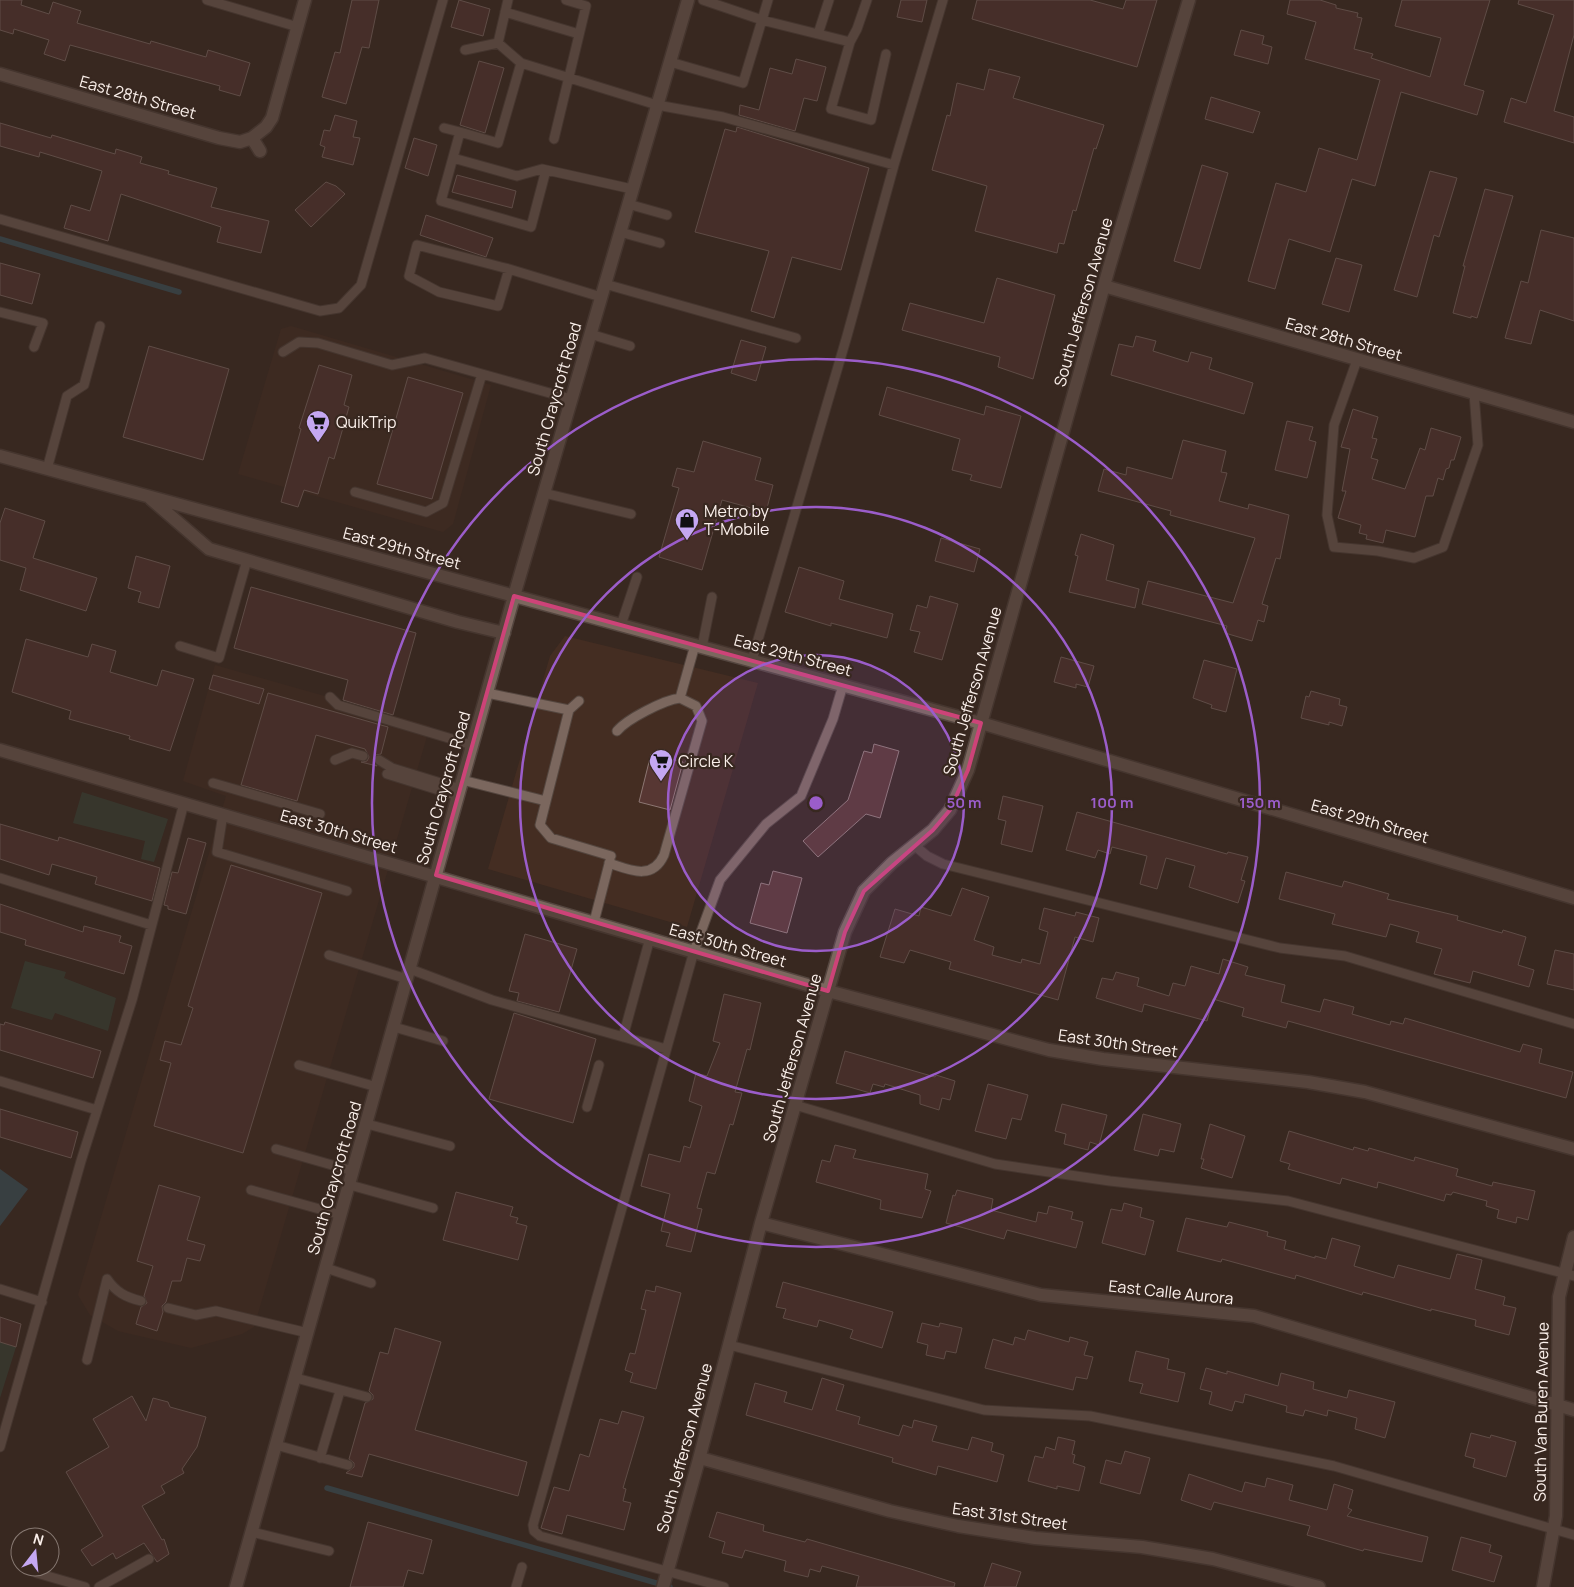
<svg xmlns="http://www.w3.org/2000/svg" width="1574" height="1587" font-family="Manrope,sans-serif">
<rect width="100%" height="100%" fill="#382820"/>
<path fill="#442d22" d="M291 326 491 385 453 524 443 532 238 474 281 329Z
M565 636 758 683 687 927 488 869 550 656Z
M215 665 430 726 254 1327 242 1334 191 1348 118 1331 90 1315 78 1295 226 796 183 781Z"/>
<path fill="#36483b" d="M82 792 168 819 154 862 141 859 145 841 73 823Z
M25 961 66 972 64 978 116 998 108 1031 55 1013 52 1020 11 1008Z
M0 1342 16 1347 0 1398Z"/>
<path fill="#385b69" d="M0 1169 28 1189 0 1226Z"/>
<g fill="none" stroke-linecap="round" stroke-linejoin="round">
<path stroke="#385b69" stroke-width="5.5" d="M0 239 179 292
M327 1488 670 1587"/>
</g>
<path fill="#573733" stroke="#8d7773" d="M0 0H22L21 5 49 14 53 2 81 11 77 23 150 44 151 41 206 57 208 50 250 63 240 96 219 90 220 86 70 45 65 61 44 54 49 40 14 29 13 34 0 30Z
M352 0H379L369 48 362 47 346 104 322 97 335 52 340 53Z
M459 0 490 9 483 36 451 27Z
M901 0H927L922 22 897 17Z
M977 0H1090L1123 9 1126 0H1157L1137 67 972 19Z
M1290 0H1320L1336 5V8L1358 13 1357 17 1362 18 1354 49 1373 54 1371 58 1430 77 1441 38 1395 26 1402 0H1490L1464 85 1484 91 1477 115 1401 92 1375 186 1352 179 1330 252 1289 239 1275 289 1248 281 1276 183 1306 192 1319 148 1357 160 1380 80 1305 59 1316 22 1287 14Z
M1519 0H1574V35L1554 111 1574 117V143L1504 122 1511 98 1526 103 1554 15 1518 4Z
M1241 30 1264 36 1262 44 1272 47 1268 64 1234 55Z
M796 59 826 67 817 101 804 98 795 131 739 115 740 105 759 110 770 68 792 74Z
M479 61 504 68 485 133 460 125Z
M989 69 1020 77 1013 98 1104 125 1096 149 1094 148 1076 211 1073 210 1064 244 1059 243 1057 253 975 231 987 186 932 170 947 115 950 116 957 83 984 90Z
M1211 97 1260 112 1253 133 1205 119Z
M335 115 357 121 353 137 360 138 353 165 322 157 325 147 320 145 324 130 330 131Z
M0 123 51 138 52 135 115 154 116 149 142 157 140 163 169 171 168 174 217 188 211 207 269 221 261 253 217 242 221 227 121 194 108 241 64 228 71 205 90 211 102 171 40 152 39 157 0 146Z
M737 127 869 168 841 270 792 257 774 318 751 311 769 251 695 232 725 129 736 132Z
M414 138 437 145 428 176 405 168Z
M1202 165 1228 173 1200 269 1174 261Z
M1430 171 1457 178 1439 237 1434 235 1417 297 1394 290Z
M457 175 516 191 512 208 452 192Z
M326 182 336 186 345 194 311 227 295 210Z
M1485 189 1513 196 1477 318 1471 316V318L1453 313 1465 266H1463Z
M426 215 493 238 486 257 420 235Z
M1541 230 1574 238V321L1540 310 1531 344 1505 338 1521 281 1528 283Z
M1336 258 1362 265 1349 312 1322 304Z
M0 263 40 274 32 304 0 295Z
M997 278 1055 295 1033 379 998 367 1000 357 902 330 910 303 984 323Z
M1136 336 1156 341 1153 351 1188 362 1191 352 1212 358 1209 369 1253 383 1244 414 1111 375 1119 344 1133 347Z
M741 340 766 347 756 381 731 373Z
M149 346 229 369 203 460 123 437Z
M319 365 352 375 344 405 349 407 334 459 329 457 318 494 304 490 298 507 281 502 301 429 299 428Z
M408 377 463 393 432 499 377 484Z
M887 387 984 415 986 406 1021 416 1001 488 970 480 972 475 952 470 960 439 879 415Z
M1353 409 1378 417 1372 438 1377 439 1371 458 1378 460 1372 479 1405 489 1420 448 1425 450 1431 428 1461 437 1454 460H1451L1449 468 1446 469 1443 480 1438 478 1433 496H1426L1415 537 1386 530 1383 543 1366 539 1367 535 1359 533 1361 525 1338 518 1346 491H1342L1350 449 1341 447Z
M1287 421 1313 427 1309 440 1316 442 1307 478 1275 470Z
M1183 440 1226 451 1221 472 1227 473 1219 501 1248 509 1249 504 1289 515 1280 559 1276 558 1262 604 1268 606 1264 622 1258 620 1252 641 1225 633 1227 626 1142 604 1148 581 1233 603 1255 538 1170 515 1171 511 1098 491 1104 469 1126 475 1127 467 1172 479Z
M703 441 761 458 755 480 773 485 766 512 722 500 702 570 659 557 679 488 672 486 677 468 694 472Z
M5 508 45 521 33 558 97 578 86 611 20 590 26 568 0 560V523Z
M1081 534 1114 545 1106 580 1139 589 1135 608 1069 592 1078 556 1075 555Z
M941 538 980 549 974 572 935 561Z
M136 556 170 566 159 608 138 602 141 592 128 588Z
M799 567 844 581 839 599 893 614 887 638 831 623V626L785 612Z
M251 587 416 633 393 715 343 700 348 680 234 648Z
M930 596 958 604 942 660 914 652 920 632 910 630 917 605 927 608Z
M26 639 88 657 92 644 116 651 110 672 157 686 162 670 194 679 170 751 129 739 130 736 69 719 71 711 12 692Z
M1061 657 1094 666 1088 687 1076 684V688L1054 682Z
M1204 660 1237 669 1226 712 1211 708 1212 705 1193 698Z
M213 675 264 689 259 704 209 689Z
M1311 691 1340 699 1339 705 1347 707 1342 726 1329 722V725L1301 718 1306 696 1309 697Z
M268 693 388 727 381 754 376 755 373 759 377 766 361 762 367 761 369 757 365 749 316 735 297 801 241 785Z
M874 744 899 751 880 818 866 814 818 857 803 841 848 800 864 751 872 753Z
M651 754 683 762 670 810 639 802Z
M1003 796 1043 806 1032 852 1001 844 1006 821 998 819Z
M1077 812 1227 854 1228 852 1248 857 1241 880 1245 881 1238 903 1189 887 1195 866 1166 858 1157 889 1140 884 1147 856 1112 847 1110 854 1098 850 1095 858 1066 850Z
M0 824 58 841 59 837 160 868 152 901 95 884 97 877 52 864 49 875 0 859Z
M188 838 206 843 186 914 168 909V906L164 905 172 872 178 873Z
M231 865 322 893 243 1153 154 1126 171 1063 160 1060 165 1041 181 1045 193 1008 188 1006Z
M773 871 802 878 787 933 750 923 761 883 769 885Z
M1286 872 1342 887 1344 881 1389 894 1387 899 1458 916 1457 920 1502 933 1503 930 1526 937 1518 965 1534 970 1529 987 1473 971 1470 983 1434 974 1442 949 1416 942 1419 932 1390 924 1386 937 1332 924 1335 914 1279 899Z
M962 888 989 897 974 940 994 947 992 955 1021 963 1022 959 1040 964 1048 932 1039 929 1044 908 1075 916 1076 912 1099 918 1093 942 1075 937 1058 1000 949 969 951 962 910 950 904 963 880 957 895 909 919 916 921 907 951 916Z
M0 904 83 932 84 926 121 936 119 942 132 946 124 974 25 945 26 940 0 932Z
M525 934 577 949 559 1012 517 1001 519 993 509 991Z
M1555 950 1574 954V990L1547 984Z
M1223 959 1248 967 1245 975 1285 985 1281 1002 1320 1012 1324 999 1354 1007 1352 1014 1390 1025 1391 1021 1403 1024 1405 1018 1520 1052 1523 1044 1542 1049 1539 1063 1573 1072 1566 1098 1288 1021 1286 1028 1242 1016 1244 1008 1213 999 1207 1021 1144 1004 1142 1012 1096 998 1102 978 1113 980 1116 972 1139 978 1137 986 1169 996 1173 983 1185 986 1191 966 1219 974Z
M724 994 761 1003 750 1050 747 1049 735 1092 742 1093 733 1125 730 1124 715 1174 707 1172 697 1208 702 1209 691 1252 666 1246 670 1233 661 1231 670 1194 641 1186 649 1154 680 1162 684 1146 690 1148 702 1106 689 1101 696 1073 707 1076 720 1043 713 1041Z
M514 1013 596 1039 573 1123 489 1099Z
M5 1022 101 1051 93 1078 0 1050V1024L4 1025Z
M845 1051 935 1077 936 1075 955 1081 950 1100 942 1098 939 1110 920 1104V1095L885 1084 884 1087 873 1084 870 1093 836 1083Z
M988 1084 1028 1095 1021 1120 1012 1118 1006 1139 975 1131Z
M1062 1104 1107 1115 1099 1145 1090 1142 1088 1150 1064 1144 1066 1134 1055 1131Z
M0 1109 78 1132 71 1158 0 1137Z
M1143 1114 1181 1124 1174 1152 1160 1149 1158 1156 1134 1150Z
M1210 1124 1245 1136 1232 1178 1201 1168 1204 1159H1201Z
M1289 1131 1353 1150 1354 1147 1368 1151 1369 1148 1414 1161 1415 1157 1458 1169 1456 1176 1492 1186 1493 1182 1535 1191 1528 1220 1517 1217 1516 1223 1497 1218 1499 1210 1486 1206 1487 1201 1453 1192 1451 1195 1446 1194 1444 1201 1378 1182 1377 1188 1342 1178 1340 1184 1288 1169 1290 1164 1280 1161Z
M835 1145 856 1150 853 1158 928 1174 925 1189 931 1191 922 1218 880 1209 881 1200 816 1182 822 1160 830 1162Z
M159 1185 200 1197 187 1240 205 1245 200 1261 187 1258 181 1281H172L166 1302 162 1306 163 1312 157 1331 136 1324 141 1307 147 1303 144 1296 153 1266 137 1261Z
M957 1190 993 1199 991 1210 1036 1222 1038 1212 1047 1214 1049 1206 1073 1212 1071 1219 1083 1222 1076 1248 1007 1230 1004 1239 946 1223 953 1195 955 1196Z
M456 1192 513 1207 510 1216 518 1218 516 1223 527 1226 518 1260 443 1240Z
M1124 1203 1142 1208 1140 1217 1154 1221 1145 1255 1102 1243 1111 1209 1122 1211Z
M1186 1218 1227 1227 1229 1222 1268 1232 1267 1236 1286 1241 1284 1249 1315 1258V1256L1326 1259 1332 1238 1360 1246 1354 1266 1394 1278 1398 1265 1450 1279 1457 1254 1482 1260 1475 1289 1505 1297 1503 1305 1516 1308 1509 1335 1475 1326 1476 1320 1431 1309V1311L1363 1292 1362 1295 1296 1275 1295 1279 1222 1259 1221 1262 1177 1251Z
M783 1282 893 1312 882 1348 850 1338 853 1330 819 1320 817 1327 783 1318 786 1309 776 1307Z
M656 1286 681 1293 656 1389 630 1382 633 1373 625 1370 630 1353 635 1354 646 1310 641 1309 646 1290 655 1292Z
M0 1317 21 1324 16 1347 0 1342Z
M922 1323 939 1327 940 1323 962 1328 956 1353 946 1351 944 1359 926 1355 928 1345 917 1342Z
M395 1328 441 1342 415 1430 527 1462 518 1496 369 1454 362 1477 346 1473 354 1467V1463L349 1459 365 1403 373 1399V1395L369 1391 380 1352 388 1354Z
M1028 1330 1069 1342 1070 1337 1088 1342 1084 1355 1093 1357 1087 1379 1076 1377 1073 1390 985 1368 993 1339 1013 1345 1015 1337 1025 1340Z
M1136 1351 1169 1359 1167 1369 1185 1373 1178 1402 1140 1393 1143 1384 1129 1381Z
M1206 1368 1227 1374V1371L1278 1386 1281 1373 1314 1382 1313 1389 1347 1398 1349 1390 1395 1402 1385 1438 1355 1429 1357 1418 1328 1410 1327 1416 1305 1410 1303 1416 1286 1412 1287 1406 1245 1394 1243 1403 1235 1401 1232 1411 1209 1404 1212 1392 1200 1389Z
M822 1378 844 1385 836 1410 860 1417 858 1424 899 1436 903 1425 912 1428 914 1420 937 1426 932 1441 968 1450 972 1437 993 1443 991 1451 1004 1455 997 1482 938 1466 936 1475 892 1462 893 1458 746 1415 755 1383 787 1392 784 1402 812 1410Z
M132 1396 146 1421 153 1398 168 1402 170 1407 206 1417 197 1447 182 1469 184 1473 161 1486 165 1493 142 1506 162 1540 164 1539 169 1554 157 1562 144 1543 116 1559 113 1553 92 1566 81 1550 103 1536 66 1472 109 1447 93 1419Z
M622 1411 644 1417 623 1488 626 1489 623 1501 631 1503 624 1530 567 1515 562 1534 541 1528 554 1487 569 1491 580 1454 589 1457 600 1419 618 1424Z
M1471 1433 1490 1438 1491 1435 1516 1442 1506 1477 1473 1467 1475 1459 1465 1456Z
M1058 1437 1075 1441 1072 1454 1075 1455 1073 1463 1085 1467 1079 1491 1057 1486V1489L1028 1481 1035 1456 1043 1458 1046 1447 1055 1450Z
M1125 1451 1150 1458 1140 1494 1100 1483 1106 1460 1121 1464Z
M1189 1474 1242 1492 1245 1482 1265 1487 1267 1478 1293 1485 1289 1500 1327 1510 1334 1484 1353 1490 1348 1508 1352 1510 1347 1516 1428 1537 1422 1562 1364 1549 1363 1551 1307 1535 1310 1526 1214 1502 1211 1510 1181 1500Z
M717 1512 764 1525 763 1531 805 1542 807 1539 911 1569 955 1583 954 1587H856L859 1576 822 1566 820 1572 810 1569 808 1577 784 1571 786 1561 745 1550 742 1558 722 1553 725 1542 709 1537Z
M368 1522 432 1540 423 1574 408 1570 403 1587H350Z
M1461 1537 1491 1545 1489 1552 1502 1556 1494 1582 1452 1570Z
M992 1563 1021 1572 1016 1587H984Z"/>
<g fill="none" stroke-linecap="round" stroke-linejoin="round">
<g stroke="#54463f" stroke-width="11">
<path id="lane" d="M207 0 298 27
M508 0 498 43 521 63 657 105 723 117 894 165 943 0
M768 0 762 20 850 42 831 109 871 120 886 54
M505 12 579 34
M818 34 829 0
M850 42 857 29 867 0
M465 50 498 43
M670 62 743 83 762 20 703 0
M521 63 498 143 460 132 441 201 531 227 546 170
M444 128 460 132
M554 139 586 6 566 0
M453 158 517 176 542 169 632 189
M628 204 667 215
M0 219 320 311 339 308 361 285 443 0
M620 232 660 243
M509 269 498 306 439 292 409 276 417 245 501 267 509 269 601 297
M605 284 796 338
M0 312 43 323 34 347
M590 334 630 346
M283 352 299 342 318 343 392 365 425 358 571 399
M1357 360 1334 425 1327 515 1334 547 1378 551 1414 558 1443 547 1478 445 1474 393
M47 469 67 396 84 385 100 326
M355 492 426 512 443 503 482 374
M544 493 631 514
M621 625 637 577
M180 646 219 658 247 560
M702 647 712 597
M752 660 847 336 894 165
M487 693 569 710
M330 697 338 705 472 745
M579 701 569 710 540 825 551 838 611 856
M617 731C627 719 664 700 680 698L695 645
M335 760 352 753 363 756
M379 760 392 768 460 789
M387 774 458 796
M462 780 546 801
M213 783 320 814
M223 814 217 852 347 891
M914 845 927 856 943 864 1280 948 1345 956 1574 1024
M609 863C630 870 652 881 664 855L702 721 696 706 680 698
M0 878 151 925
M594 922 610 860
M329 955 407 979
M410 969 492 1000 666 1049
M394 1027 443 1041
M623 1037 650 938
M299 1065 377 1087
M0 1081 97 1110
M795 1105 995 1164 1110 1181 1288 1201 1574 1276
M587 1107 599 1065
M367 1124 450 1146
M276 1149 353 1171
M350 1185 433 1208
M251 1190 341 1215
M326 1268 371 1283
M107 1279C116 1292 125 1297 141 1301
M0 1289 42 1302
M168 1308 196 1315 216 1311 308 1333
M729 1345 984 1410 1090 1416 1334 1466 1574 1535
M87 1360 107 1279
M296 1378 367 1397
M276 1445 348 1465
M0 1447 81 1161 132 1000 184 803
M320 1458 340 1391
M252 1532 329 1551
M37 1573 85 1587
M99 1587 149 1559
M516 1587 522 1567
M724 1587 540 1536 534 1531 533 1525 694 951 720 880 766 824 801 796 833 719 843 685"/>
</g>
<g stroke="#54463f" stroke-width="15">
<path id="street" d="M0 74 219 138 240 142 252 138 260 151
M252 138 266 127 272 118 305 0
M1104 286 1574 422
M0 750 828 991 1049 1050 1103 1059 1308 1082 1365 1092 1574 1149
M761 1223 1041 1295 1254 1316 1574 1410
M700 1458 890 1511 958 1526 1035 1538 1142 1547 1213 1559 1319 1587
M663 1587 698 1463 761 1223 845 932 864 891 892 863 933 830 950 810 968 770 1109 268 1189 0
M1543 1587 1556 1516 1559 1297 1574 1237"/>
</g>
<g stroke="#54463f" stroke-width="15">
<path id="secondary" d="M0 456 981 723 1574 898
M151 499 209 549 458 622 504 633
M236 1587 514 596 688 0"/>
</g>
<use href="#lane" stroke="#7b675e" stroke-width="9"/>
<use href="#street" stroke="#7b675e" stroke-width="12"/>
<use href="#secondary" stroke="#7b675e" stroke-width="12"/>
</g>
<path d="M0 0H1574V1587H0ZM514 596 981 723 968 770 950 810 933 830 864 891 845 932 828 991 436 875Z" fill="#382820" fill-opacity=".55" fill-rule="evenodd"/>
<path fill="none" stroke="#cd4378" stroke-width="4" stroke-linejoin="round" d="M514 596 981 723 968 770 950 810 933 830 864 891 845 932 828 991 436 875Z"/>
<circle cx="816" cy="803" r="148" fill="#9b5dca" fill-opacity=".12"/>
<g fill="none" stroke="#9b5dca" stroke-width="2.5">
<circle cx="816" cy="803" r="148"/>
<circle cx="816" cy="803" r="296"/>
<circle cx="816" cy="803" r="444"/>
</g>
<defs>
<g id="supermarket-pin" transform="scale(1.25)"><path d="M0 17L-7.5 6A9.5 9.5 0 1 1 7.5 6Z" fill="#c4a7f2" stroke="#382820"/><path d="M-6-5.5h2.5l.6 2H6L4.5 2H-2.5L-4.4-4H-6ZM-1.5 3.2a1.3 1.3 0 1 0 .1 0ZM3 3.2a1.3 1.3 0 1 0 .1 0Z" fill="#111"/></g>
<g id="shop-pin" transform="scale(1.25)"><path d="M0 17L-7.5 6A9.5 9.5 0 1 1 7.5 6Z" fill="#c4a7f2" stroke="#382820"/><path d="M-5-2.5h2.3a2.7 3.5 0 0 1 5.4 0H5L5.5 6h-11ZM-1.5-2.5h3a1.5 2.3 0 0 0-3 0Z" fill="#111"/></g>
</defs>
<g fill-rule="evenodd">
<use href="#supermarket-pin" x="318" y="422"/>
<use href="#shop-pin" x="687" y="520"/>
<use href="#supermarket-pin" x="661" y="761"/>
</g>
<g text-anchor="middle" stroke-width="4.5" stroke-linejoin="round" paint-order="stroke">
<g font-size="16" fill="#fbf0eb" stroke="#382820">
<text transform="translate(138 97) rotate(16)" y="6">East 28th Street</text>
<text transform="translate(1083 302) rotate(-74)" y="6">South Jefferson Avenue</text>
<text transform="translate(1344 339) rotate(16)" y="6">East 28th Street</text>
<text transform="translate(554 399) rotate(-74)" y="6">South Craycroft Road</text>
<text transform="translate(402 548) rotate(15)" y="6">East 29th Street</text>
<text transform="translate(793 655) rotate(15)" y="6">East 29th Street</text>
<text transform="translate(972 691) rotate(-74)" y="6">South Jefferson Avenue</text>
<text transform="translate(443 788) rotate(-74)" y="6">South Craycroft Road</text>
<text transform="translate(1370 821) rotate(16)" y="6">East 29th Street</text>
<text transform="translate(339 831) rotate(16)" y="6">East 30th Street</text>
<text transform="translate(728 945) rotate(16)" y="6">East 30th Street</text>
<text transform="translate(1118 1043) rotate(8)" y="6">East 30th Street</text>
<text transform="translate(792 1058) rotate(-74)" y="6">South Jefferson Avenue</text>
<text transform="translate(334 1178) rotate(-74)" y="6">South Craycroft Road</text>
<text transform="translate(1171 1292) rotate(6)" y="6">East Calle Aurora</text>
<text transform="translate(1541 1412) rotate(-89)" y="6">South Van Buren Avenue</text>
<text transform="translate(684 1448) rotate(-75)" y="6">South Jefferson Avenue</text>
<text transform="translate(1010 1516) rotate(8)" y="6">East 31st Street</text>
</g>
<g font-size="16" fill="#fbf0eb" stroke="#382820" text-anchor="start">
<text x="336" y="428">QuikTrip</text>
<text x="704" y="517">Metro by<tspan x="704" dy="18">T-Mobile</tspan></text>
<text x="678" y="767">Circle K</text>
</g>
</g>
<circle cx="816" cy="803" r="8" fill="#9b5dca" stroke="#382820" stroke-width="2.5"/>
<g font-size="15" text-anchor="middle" font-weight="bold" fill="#9b5dca" stroke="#382820" stroke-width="4.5" stroke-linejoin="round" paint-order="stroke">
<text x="964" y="808">50 m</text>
<text x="1112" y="808">100 m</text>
<text x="1260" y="808">150 m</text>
</g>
<g transform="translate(35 1552) rotate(16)"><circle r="24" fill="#382820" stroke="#867871"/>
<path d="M0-4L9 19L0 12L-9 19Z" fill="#c4a7f2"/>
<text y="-8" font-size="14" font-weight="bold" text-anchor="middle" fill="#fbf0eb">N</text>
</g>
</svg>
